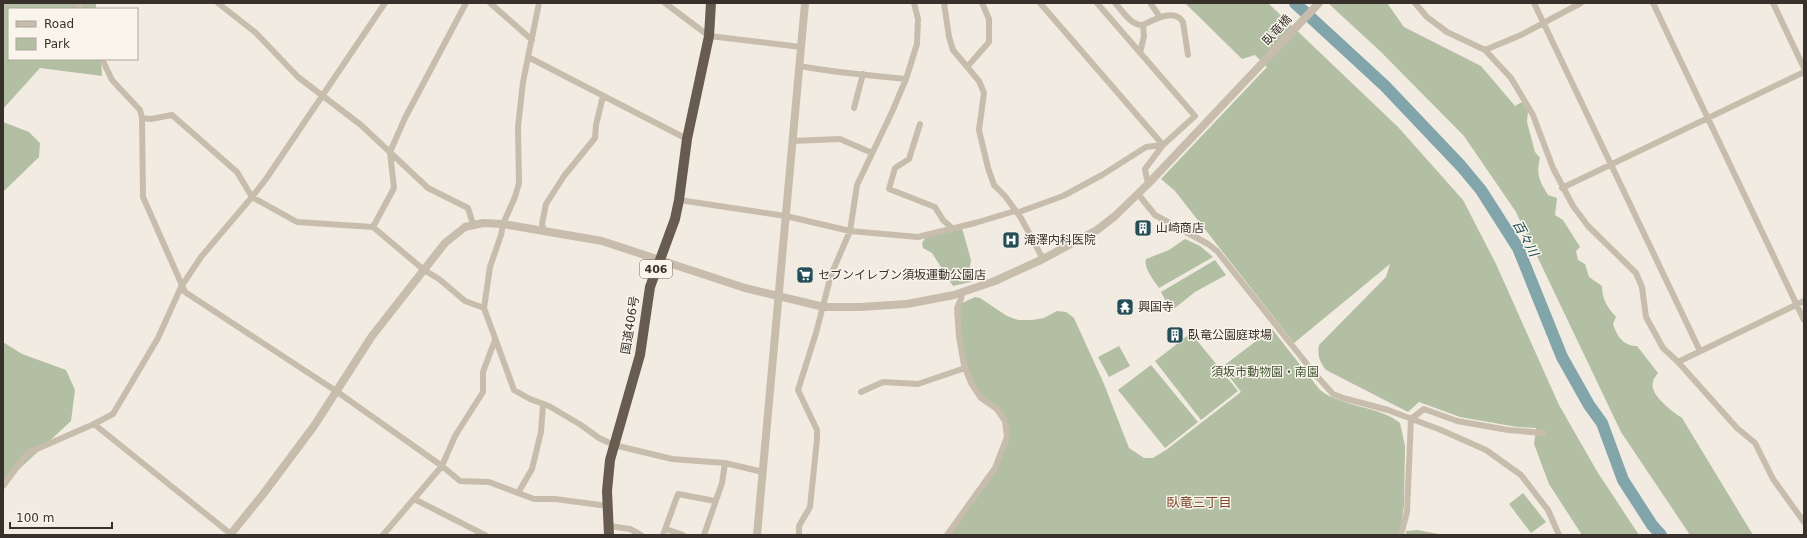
<svg xmlns="http://www.w3.org/2000/svg" width="1807" height="538" font-family="'DejaVu Sans','Noto Sans JP',sans-serif">
<rect width="100%" height="100%" fill="#f1ebe1"/>
<path fill="#b2bfa2" d="M3 3H96V9H9V59H101L102 76 40 68 3 109Z
M1185 3H1268L1398 127 1463 200 1496 264 1559 405 1598 473 1639 535H1582L1549 484 1534 444 1536 428 1517 427 1460 417 1419 402 1408 412 1326 370C1320 362 1317 356 1319 345L1386 277 1390 264 1294 343 1175 191 1161 179 1267 67 1255 55 1242 59Z
M1328 3H1387L1404 27 1481 66 1515 106 1522 102 1528 111 1527 122 1535 152 1540 158C1536 175 1539 180 1548 195L1557 198 1555 215 1563 220 1580 247 1576 251 1578 260 1585 264 1589 277 1602 286C1602 299 1607 307 1616 317L1613 324C1617 336 1623 346 1637 346L1658 373C1656 376 1653 379 1653 382 1649 395 1673 412 1682 418L1753 535H1690L1621 432 1516 212 1464 136 1381 52Z
M3 120V122L29 132 40 143 39 157 3 192Z
M962 228 971 260 970 266 973 279 971 282 953 286 932 253 923 248 922 243 926 237Z
M1185 239 1200 246 1213 257 1159 288C1154 280 1143 268 1146 259L1169 250Z
M1215 260 1226 275 1195 292 1171 311 1161 292Z
M975 297 980 298 1007 316 1018 320H1032L1044 318 1057 311 1066 312 1074 318 1104 384 1129 448 1144 458H1153L1166 450 1241 392 1222 367 1272 329 1320 390C1344 408 1380 406 1400 423L1405 446 1404 505 1400 535H947L995 468 1007 437 1005 421 981 398 971 383 959 337 960 304Z
M1191 333 1238 391 1201 420 1155 361Z
M3 342 22 354 66 370 75 390 71 421 3 484Z
M1119 346 1130 366 1109 377 1098 357Z
M1151 365 1198 422 1165 448 1118 390Z
M1523 493 1546 522 1531 533 1509 504Z
M1417 530 1444 535H1406V531Z"/>
<g fill="none" stroke-linecap="round" stroke-linejoin="round">
<path stroke="#82a5ac" stroke-width="12" d="M1295 3 1385 86 1461 166 1481 190 1518 248 1562 357 1589 405 1602 423 1623 480 1652 525 1661 535"/>
<path stroke="#c8bdad" stroke-width="6" d="M78 3 80 9
M218 3 256 33 298 77 361 125 428 188 468 208 473 224
M490 3 532 40
M539 3 523 82 518 127 519 183 515 197 503 224 501 235 490 267 484 308 514 390 530 399 549 406 581 425 599 438 614 445 672 459 725 463 763 472
M665 3 709 36 801 47
M944 3 949 37 953 50 979 81 984 93 979 130 988 168 994 185 1005 196 1021 218 1043 259
M1040 3 1163 145
M1097 3 1195 116 1163 145 1145 169 1148 184
M1115 3C1123 11 1131 26 1143 25
M1415 3 1427 17 1447 32 1485 50 1511 78 1533 115 1553 168 1573 206 1588 226 1636 273 1642 287 1646 317 1663 348 1678 362 1737 428 1755 443 1773 479 1804 522
M1534 3 1700 351
M1653 3 1804 320
M1773 3 1804 68
M1151 4 1160 17
M1485 50 1521 35 1581 3
M1140 53 1144 36 1143 25C1155 19 1174 8 1183 22L1188 55
M528 57 687 139
M102 59 112 80 140 110 142 118 143 197 185 292 336 391 442 466 460 481 489 482 534 499H555L608 506
M800 66C835 73 870 75 906 79
M967 67 989 42V19L982 3
M854 108 863 74
M142 118 151 119 172 115 237 172 252 197 297 222 373 227 424 270 439 279 465 301 484 308
M920 124 909 159 895 168 889 189 935 207 943 220 952 228
M793 141 840 139 872 153
M1562 188 1804 72
M1138 194 1155 215 1208 244 1217 251 1314 373 1333 394 1343 398 1388 410 1441 430 1486 450 1521 475 1548 510 1559 535
M679 200 786 216 850 231 918 237 975 223 1015 211 1019 212 1063 196 1102 175 1146 147 1163 145
M373 227 394 188 390 152 405 118 466 3
M544 231 542 224 546 204 564 176 595 138 596 125 603 96
M1678 362 1804 301
M861 392 883 382 918 384 965 368
M94 424 232 535
M3 486 24 458 30 452 94 424 113 414 158 338 181 287 201 257 252 197 266 179 385 3
M518 493 532 469 541 432 543 404
M414 499 485 535
M609 526 630 529 641 535
M666 529 683 535
M383 535 442 466 455 436 483 392V372L495 340
M663 535 678 494 715 501
M704 535 722 483 725 463
M799 535V526L810 507 817 439V430L798 390 816 333 831 275 850 231 857 185 892 112 906 79 917 44 918 19 914 3
M947 535 995 468 1007 437 1005 421 997 409 981 398 971 383 964 365 959 337 957 308 961 299 962 292
M1401 535 1407 512 1411 419 1424 409 1457 421 1508 430 1543 433"/>
<path stroke="#c8bdad" stroke-width="8" d="M230 535 264 493 314 426 372 336 445 243 465 227 483 223 503 224 602 241 745 288 824 307H860L907 304 954 295 995 281 1043 259 1097 230 1115 216 1148 184 1319 3
M757 535 805 3"/>
<path stroke="#685b50" stroke-width="10" d="M609 535 607 491 610 460 640 355 650 287 675 219 679 200 687 139 709 36 711 3"/>
</g>
<defs>
<g id="building-square" transform="scale(0.9)"><rect x="-9" y="-9" width="18" height="18" rx="4" fill="#244d56" stroke="#f9f5ed"/><path d="M-4-6H4V6H1V3H-1V6H-4ZM-2.5-4.3h1.7v1.8h-1.7ZM.8-4.3h1.7v1.8H.8ZM-2.5-1h1.7V.8h-1.7ZM.8-1h1.7V.8H.8Z" fill="#fff"/></g>
<g id="hospital-square" transform="scale(0.9)"><rect x="-9" y="-9" width="18" height="18" rx="4" fill="#244d56" stroke="#f9f5ed"/><path d="M-5-5h3v3.5h4V-5h3V5h-3V1.5h-4V5h-3Z" fill="#fff"/></g>
<g id="supermarket-square" transform="scale(0.9)"><rect x="-9" y="-9" width="18" height="18" rx="4" fill="#244d56" stroke="#f9f5ed"/><path d="M-6-5.5h2.5l.6 2H6L4.5 2H-2.5L-4.4-4H-6ZM-1.5 3.2a1.3 1.3 0 1 0 .1 0ZM3 3.2a1.3 1.3 0 1 0 .1 0Z" fill="#fff"/></g>
<g id="temple-square" transform="scale(0.9)"><rect x="-9" y="-9" width="18" height="18" rx="4" fill="#244d56" stroke="#f9f5ed"/><path d="M0-6L5-2H3V0L6.5 2.5H4V6H1.5V3h-3V6H-4V2.5H-6.5L-3 0V-2H-5Z" fill="#fff"/></g>
</defs>
<g fill-rule="evenodd">
<use href="#building-square" x="1143" y="228"/>
<use href="#hospital-square" x="1011" y="240"/>
<use href="#supermarket-square" x="805" y="275"/>
<use href="#temple-square" x="1125" y="307"/>
<use href="#building-square" x="1175" y="335"/>
</g>
<g text-anchor="middle" stroke-width="3" stroke-linejoin="round" paint-order="stroke">
<rect fill="#f9f5ed" stroke="#726c65" stroke-width="1" x="640" y="260" width="32" height="18" rx="3"/>
<g font-size="11" font-weight="bold" fill="#38312b">
<text x="656" y="273">406</text>
</g>
<g font-size="12" fill="#38312b" stroke="#f9f5ed">
<text transform="translate(1277 30) rotate(-47)" y="4">臥竜橋</text>
<text transform="translate(630 325) rotate(-81)" y="4">国道406号</text>
</g>
<g font-size="12" fill="#38312b" stroke="#f9f5ed" text-anchor="start">
<text x="1156" y="232">山崎商店</text>
<text x="1024" y="244">滝澤内科医院</text>
<text x="818" y="279">セブンイレブン須坂運動公園店</text>
<text x="1138" y="311">興国寺</text>
<text x="1188" y="339">臥竜公園庭球場</text>
</g>
<g font-size="12" fill="#435431" stroke="#f9f5ed">
<text x="1265" y="376">須坂市動物園・南園</text>
</g>
<g font-size="13" font-style="italic" fill="#244d56" stroke="#f9f5ed">
<text transform="translate(1526 238) rotate(62)" y="5">百々川</text>
</g>
<g font-size="13" fill="#7f492c" stroke="#f9f5ed">
<text x="1199" y="507">臥竜三丁目</text>
</g>
</g>
<rect width="1807" height="538" fill="none" stroke="#38312b" stroke-width="8"/>
<rect x="8" y="8" width="130" height="52" fill="#f9f5ed" stroke="#aca79f"/>
<rect x="16" y="21" width="20" height="6" fill="#c8bdad" stroke="#aca79f"/>
<text x="44" y="28" font-size="12" fill="#38312b">Road</text>
<rect x="16" y="38" width="20" height="12" fill="#b2bfa2" stroke="#aca79f"/>
<text x="44" y="48" font-size="12" fill="#38312b">Park</text>
<path d="M10 522v6h102v-6" fill="none" stroke="#38312b" stroke-width="2"/>
<text x="16" y="522" font-size="12" fill="#38312b" stroke="#f9f5ed" stroke-width="3" paint-order="stroke">100 m</text>
</svg>
